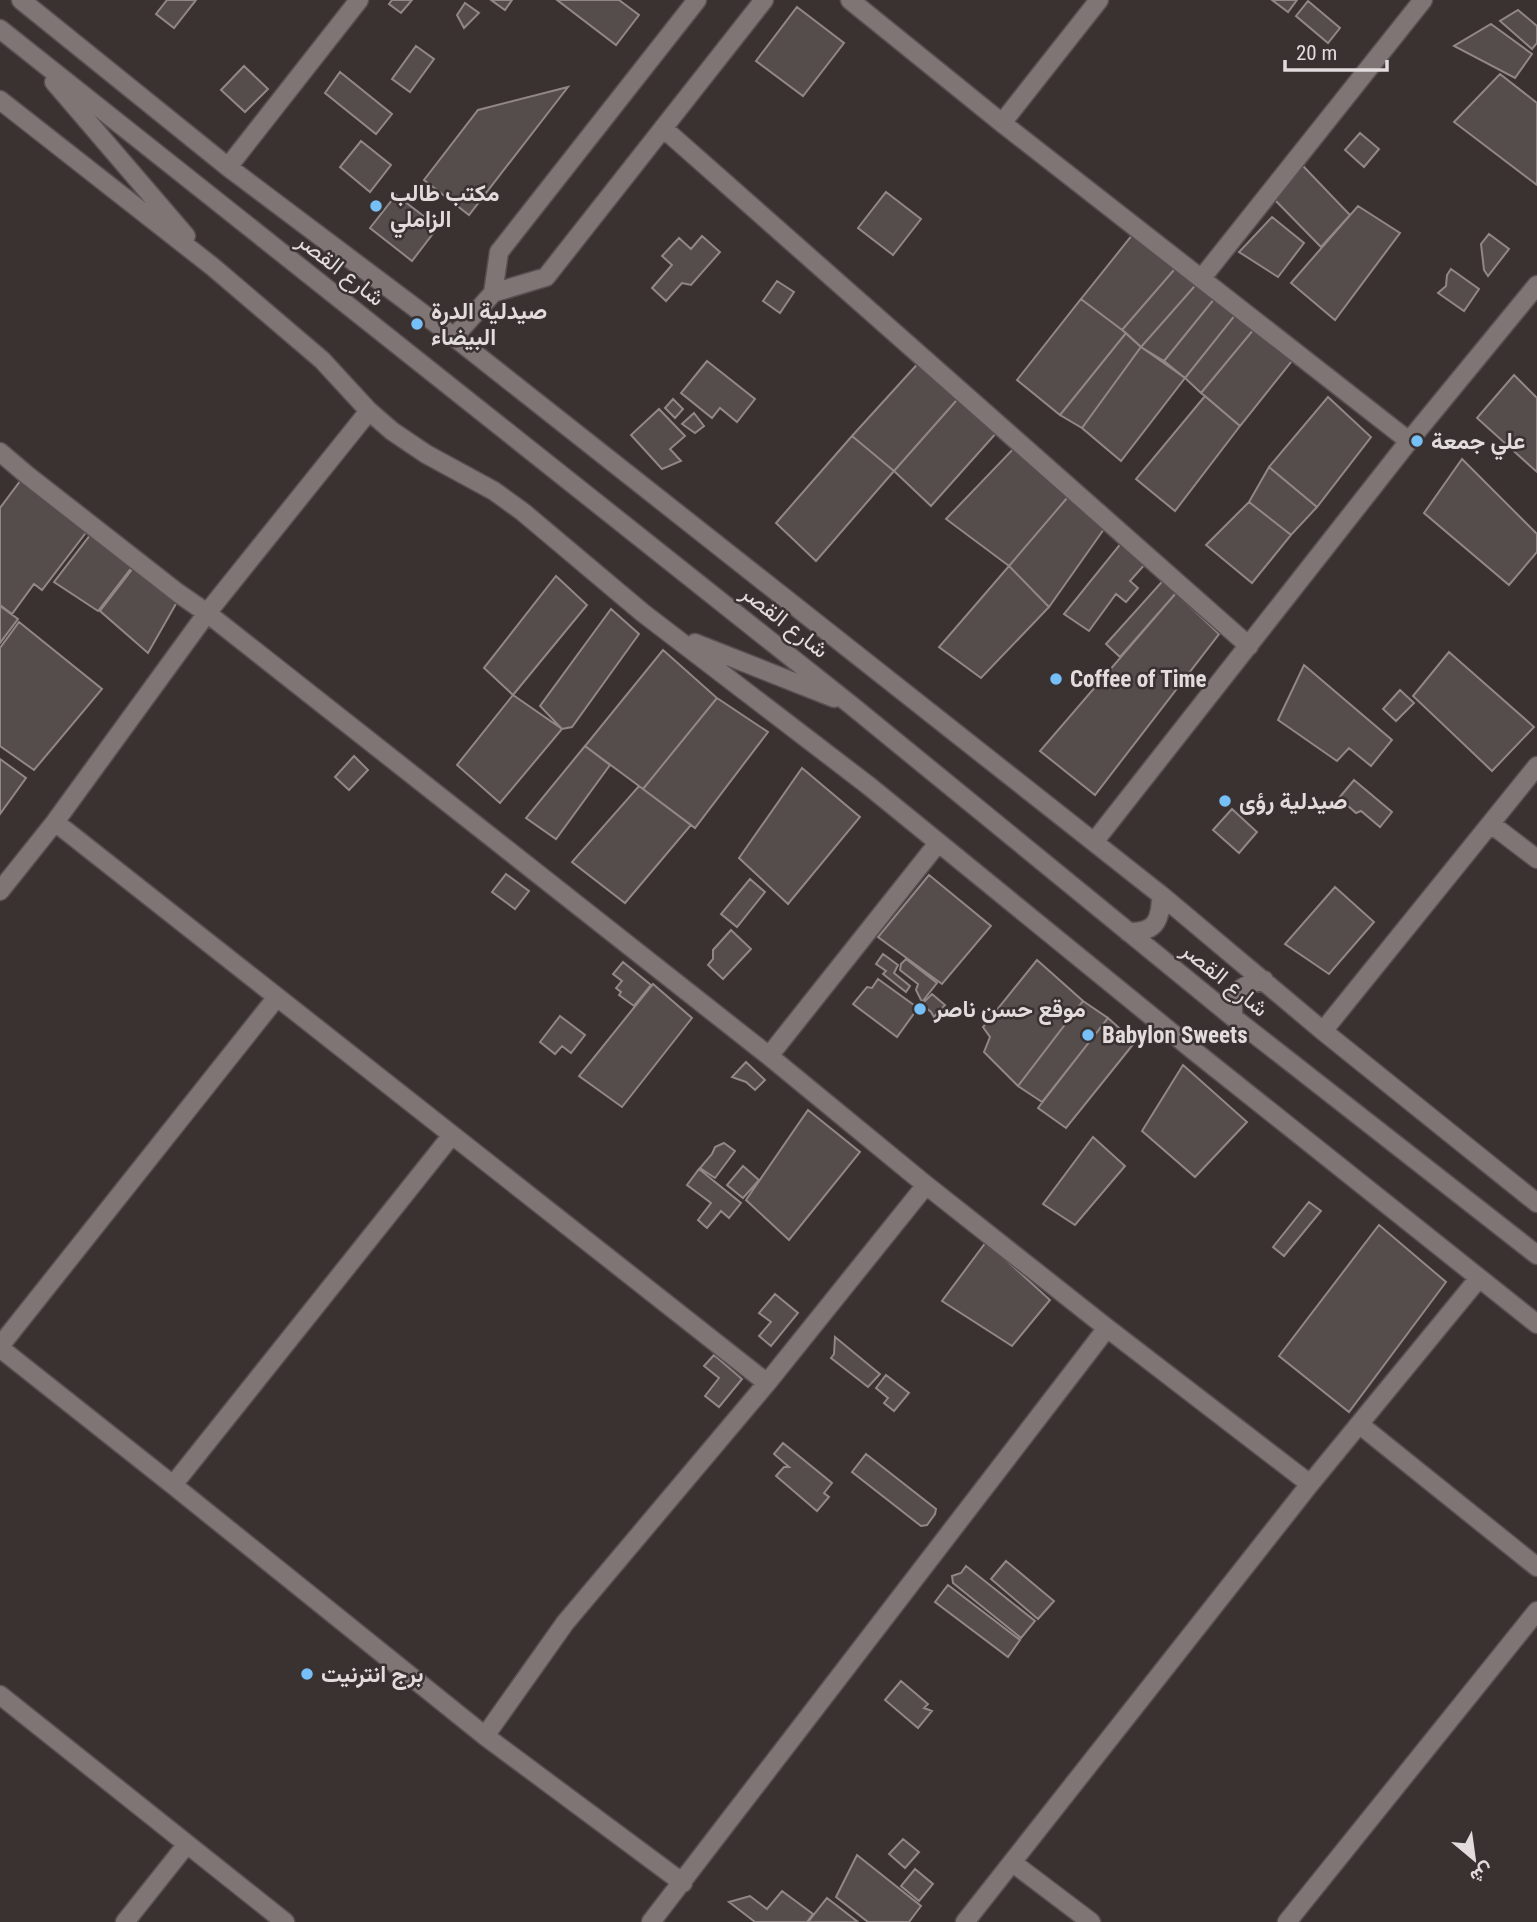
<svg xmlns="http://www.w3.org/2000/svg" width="1537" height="1922" font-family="'Roboto Condensed',Vazirmatn,sans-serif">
<rect width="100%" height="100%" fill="#3a3131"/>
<path fill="#554c4c" stroke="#928787" stroke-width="2" d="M167 0H196L174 28 156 14Z
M392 0H412L401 13 389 4Z
M491 0H512L505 10Z
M557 0H619L639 15 616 45Z
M1272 0H1297L1288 12Z
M1308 1 1340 28 1328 43 1296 16Z
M465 3 479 13 464 28 457 15Z
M797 7 844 43 803 96 756 61Z
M1518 10 1537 26V43L1532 49 1500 21Z
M1491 24 1532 54 1515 78 1454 46Z
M416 46 434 59 410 92 392 79Z
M244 66 268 89 245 112 221 90Z
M340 72 392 114 376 134 325 93Z
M1500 74 1537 103V185L1454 122Z
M568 87 469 215 424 180 478 110Z
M1360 133 1379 149 1364 167 1345 150Z
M361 141 391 165 370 192 340 167Z
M1303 166 1350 215 1321 247 1269 194Z
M886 192 921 219 893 255 858 228Z
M396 195 438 227 412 261 370 228Z
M1358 206 1400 233 1335 320 1291 283Z
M1272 217 1304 243 1278 277 1239 252Z
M1137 229 1180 263 1122 330 1081 299Z
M1489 234 1509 249 1488 276 1484 270 1481 244Z
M702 236 720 252 691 285 682 283 666 301 652 288 672 265 662 256 679 238 691 249Z
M1180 263 1201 279 1141 347 1122 330Z
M1451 269 1479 289 1464 311 1438 293 1446 286 1447 275Z
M1201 279 1219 293 1164 361 1141 347Z
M777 281 794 292 780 313 763 301Z
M1219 293 1240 309 1185 378 1164 361Z
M1081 299 1126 333 1060 415 1017 380Z
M1240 309 1259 323 1201 393 1185 378Z
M1259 323 1295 357 1240 426 1201 393Z
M1126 333 1141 347 1082 428 1060 415Z
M1141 347 1185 378 1121 461 1082 428Z
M923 358 963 393 894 471 852 436Z
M707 361 755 399 737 422 720 408 712 418 681 393Z
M1514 375 1537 398V472L1477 418Z
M963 393 998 431 931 506 894 471Z
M1205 396 1240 426 1175 511 1136 479Z
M1328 397 1371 437 1317 507 1269 467Z
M673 399 683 409 675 418 665 408Z
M659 409 685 436 670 449 681 461 662 469 631 435Z
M694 413 704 426 695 433 682 424Z
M852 436 894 471 816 561 776 523Z
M1016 446 1073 491 1009 566 946 519Z
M1462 459 1537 534V552L1509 585 1424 513Z
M1269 467 1317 507 1291 535 1249 502Z
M24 476 91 526 42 590 34 584 12 614 0 605V508Z
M1073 491 1109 522 1049 607 1009 566Z
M1249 502 1291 535 1252 583 1206 545Z
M91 534 132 567 98 611 54 582Z
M1126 537 1147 562 1130 581 1138 588 1126 602 1116 594 1089 631 1064 614Z
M1009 566 1049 607 981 678 939 647Z
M134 567 177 602 148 653 100 611Z
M1168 575 1176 593 1120 657 1106 644Z
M556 576 587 605 513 695 484 668Z
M1176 593 1219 634 1095 795 1040 751Z
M0 606 18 619 0 643Z
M611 609 639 634 572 727 562 729 540 706Z
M19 622 102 689 34 770 0 746V648Z
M663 650 717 698 643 789 585 746Z
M1449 652 1534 727 1492 771 1413 696Z
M1304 665 1392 740 1371 766 1349 748 1337 761 1278 720Z
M1400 690 1414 703 1396 721 1383 709Z
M513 695 562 729 500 803 457 765Z
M717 698 768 732 695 828 643 789Z
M585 746 610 765 556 839 526 818Z
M354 756 368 770 349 790 335 777Z
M0 759 26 778 0 814Z
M802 768 860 817 788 904 739 858Z
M1354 780 1392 812 1380 827 1361 811 1356 813 1339 798Z
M639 786 691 825 625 903 572 862Z
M1232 809 1257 832 1239 853 1213 830Z
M506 874 529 891 515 909 492 892Z
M929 875 991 926 942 984 878 937Z
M750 879 765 892 737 927 721 914Z
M1335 887 1374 922 1329 974 1285 944Z
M731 930 751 949 723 979 708 965 713 959V950Z
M883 954 898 965 894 973 910 986 906 992 883 974 886 971 876 964Z
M906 959 937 983 922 1002 916 990 918 984 900 970 901 964Z
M1037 960 1083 1001 1018 1086 984 1052 990 1037 983 1027Z
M623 962 651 985 634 1006 619 995 621 992 616 988 622 981 613 974Z
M878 979 918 1008 897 1037 853 1004 867 987 872 988Z
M653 984 692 1018 622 1107 579 1076Z
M932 994 945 1005 934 1017 931 1012 922 1004Z
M1083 1001 1108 1018 1042 1102 1018 1086Z
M560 1016 585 1035 571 1053 562 1046 555 1054 540 1042Z
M1108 1018 1135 1042 1066 1128 1038 1108Z
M746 1062 765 1080 755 1090 746 1082 732 1077Z
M1183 1065 1247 1122 1195 1177 1142 1131Z
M808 1110 860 1152 789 1240 746 1200Z
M1093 1137 1125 1166 1075 1225 1043 1204Z
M724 1143 735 1151 715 1178 700 1168 712 1154 715 1147Z
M743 1166 759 1180 743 1198 727 1185Z
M699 1169 741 1203 729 1218 721 1211 707 1228 698 1220 711 1203 687 1185Z
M1309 1202 1321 1211 1284 1256 1273 1247Z
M1379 1225 1446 1282 1349 1412 1279 1356Z
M986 1242 1050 1300 1012 1346 942 1301Z
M775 1294 798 1313 771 1346 759 1336 771 1322 759 1313Z
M835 1337 880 1374 868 1387 831 1358 834 1354Z
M714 1355 742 1379 719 1407 705 1396 719 1378 704 1366Z
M886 1375 909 1393 894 1411 884 1403 888 1398 876 1388Z
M783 1443 832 1483 824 1493 829 1497 817 1511 776 1476 784 1467H789L774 1454Z
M866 1454 936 1509 935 1514 927 1525 921 1526 852 1472Z
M1006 1561 1054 1601 1038 1619 991 1579Z
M966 1566 1035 1621 1021 1638 953 1583 952 1576 961 1573Z
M948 1585 1020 1640 1008 1657 935 1602Z
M901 1681 928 1704 924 1708 932 1711 918 1728 885 1700Z
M903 1839 919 1852 905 1868 889 1854Z
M857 1855 921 1906 909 1922H868L836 1897Z
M915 1869 933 1884 919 1901 901 1886Z
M782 1891 813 1914 807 1922H755L729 1902 750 1896 767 1909Z
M827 1898 858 1922H808Z"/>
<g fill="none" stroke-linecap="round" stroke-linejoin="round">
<g stroke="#574f50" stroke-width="21">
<path id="minor" d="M21 0 228 167 454 337 1161 895 1323 1031 1537 1203
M850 0 1002 123 1409 441
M0 29 851 705 1234 1018 1537 1255
M54 82 186 236
M0 100 213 267 322 360 369 411 392 431 426 454 494 491 523 512 643 613 869 786 1193 1050 1537 1324
M1002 123 1099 0
M663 128 1249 646
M228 167 359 0
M1201 279 1423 0
M493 293 499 252 697 0
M454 337 493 293 546 277 764 0
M0 452 27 475 178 593 207 613 769 1056 926 1185 1107 1328 1310 1484
M695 643 834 698
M55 822 767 1383
M1491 824 1537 859
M1094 842 1409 441 1537 285
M0 891 55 822 207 613 369 411
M1128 932C1155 933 1161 921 1161 895
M1234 1018C1229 991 1240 986 1264 980
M1323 1031 1537 766
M769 1056 938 843
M0 1346 277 997
M0 1348 173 1485 485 1736 683 1883
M1359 1424 1537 1567
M173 1485 452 1135
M0 1695 285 1922
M485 1736 565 1623 767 1383 926 1185
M1013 1863 1091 1922
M125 1922 187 1844
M651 1922 1107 1328
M965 1922 1310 1484 1479 1278
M1287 1922 1537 1611"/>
</g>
<use href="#minor" stroke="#7f7575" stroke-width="18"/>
</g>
<g fill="#76c0f7" stroke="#3a3131" stroke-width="2.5">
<circle cx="376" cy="206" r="7"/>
<circle cx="417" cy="324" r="7"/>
<circle cx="1417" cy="441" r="7"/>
<circle cx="1056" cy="679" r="7"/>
<circle cx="1225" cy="801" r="7"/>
<circle cx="920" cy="1009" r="7"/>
<circle cx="1088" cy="1035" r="7"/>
<circle cx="307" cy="1674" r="7"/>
</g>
<g text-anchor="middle" stroke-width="5" stroke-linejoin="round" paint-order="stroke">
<g font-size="23" font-weight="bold" fill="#e2dcdc" stroke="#3a3131" text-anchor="start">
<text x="390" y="201">مكتب طالب<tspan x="390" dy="26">الزاملي</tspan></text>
<text x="431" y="319">صيدلية الدرة<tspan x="431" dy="26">البيضاء</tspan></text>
<text x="1431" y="449">علي جمعة</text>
<text x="1070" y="687">Coffee of Time</text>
<text x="1239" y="809">صيدلية رؤى</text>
<text x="934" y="1017">موقع حسن ناصر</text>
<text x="1102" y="1043">Babylon Sweets</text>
<text x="321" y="1682">برج انترنيت</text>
</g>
<g font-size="23" fill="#e2dcdc" stroke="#3a3131">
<text transform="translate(341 269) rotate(38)" y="8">شارع القصر</text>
<text transform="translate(785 621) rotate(38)" y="8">شارع القصر</text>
<text transform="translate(1225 979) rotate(39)" y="8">شارع القصر</text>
</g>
</g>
<g transform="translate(1474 1859) rotate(151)" stroke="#3a3131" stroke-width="5" paint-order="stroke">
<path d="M0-5L12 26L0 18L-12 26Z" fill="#e2dcdc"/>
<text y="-10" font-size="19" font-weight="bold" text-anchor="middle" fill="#e2dcdc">ش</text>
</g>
<path d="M1285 60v10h102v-10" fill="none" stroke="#e2dcdc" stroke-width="3.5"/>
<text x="1296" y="60" font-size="21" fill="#e2dcdc" stroke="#3a3131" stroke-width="5" paint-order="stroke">20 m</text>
</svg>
